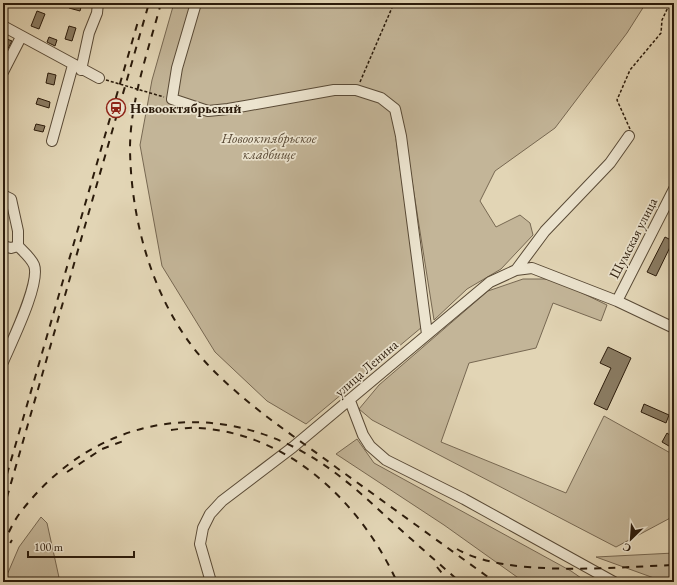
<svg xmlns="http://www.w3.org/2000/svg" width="677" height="585" font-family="'EB Garamond',serif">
<rect width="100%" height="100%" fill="#e2d5b5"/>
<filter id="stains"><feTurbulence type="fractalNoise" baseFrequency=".005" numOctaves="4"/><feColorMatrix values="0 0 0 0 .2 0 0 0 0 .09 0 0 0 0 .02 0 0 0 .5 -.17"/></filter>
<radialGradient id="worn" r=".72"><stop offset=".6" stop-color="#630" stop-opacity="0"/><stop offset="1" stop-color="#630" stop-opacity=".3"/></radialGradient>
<path fill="#c3b598" stroke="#776852" d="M174 3H646L627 33 555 128 495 171 480 201 496 227 520 215 530 223 533 235 501 269 467 289 434 320 404 130 396 139 422 327 306 424 267 401 215 352 162 266 140 145 152 80Z
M523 279H553L607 305 601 321 553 303 536 348 469 363 441 442 566 493 604 416 674 455V516L616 547 372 420 359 409 379 385 488 291Z
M357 439 374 463 571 571 587 582H524L444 525 336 454Z
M41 517 47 523 60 582H4L19 547Z
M674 553V582H665L596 557Z"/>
<path fill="#8a7c63" stroke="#2b1b0b" d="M70 3H82L80 11 69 8Z
M37 11 45 14 39 29 31 26Z
M69 26 76 28 72 41 65 39Z
M49 37 57 40 55 46 47 42Z
M7 39 12 41 3 58V47Z
M48 73 56 75 54 85 46 83Z
M38 98 50 102 49 108 36 104Z
M36 124 45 126 43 132 34 130Z
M665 237 673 241 656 276 647 272Z
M608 347 631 358 607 410 594 404 611 368 600 363Z
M644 404 669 415 666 423 641 412Z
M667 433 674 438V449L662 442Z"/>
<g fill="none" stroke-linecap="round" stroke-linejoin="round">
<g stroke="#594a36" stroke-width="12">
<path id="minor" d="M196 3 177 68 172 99 208 111 228 109 334 90H356L381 98 395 109 401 136 427 334
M3 26 99 78
M81 70 89 33 97 13 98 3
M3 72 21 37
M52 141 73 65
M3 195 11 199 18 231V246
M3 246 11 248 18 246
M516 270 545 231 610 163 629 136
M617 301 674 189
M3 362C11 343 41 283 34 265 31 258 23 251 18 246
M350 401 363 435 370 446 386 460 464 499 614 582
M211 582 200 544 203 528 210 514 222 501 293 447 490 282 516 270 532 268 617 301 674 328"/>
</g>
<path stroke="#2b1b0b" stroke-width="1.5" stroke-dasharray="3 2" stroke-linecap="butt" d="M106 80 164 97
M360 82 394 3
M630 129 617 100 630 70 661 33 662 20 670 3"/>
<use href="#minor" stroke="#ece4cf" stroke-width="10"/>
<path stroke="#2b1b0b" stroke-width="2" stroke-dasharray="7 7" stroke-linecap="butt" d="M161 3C149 48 130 101 130 149 131 226 156 312 211 368 249 407 294 436 337 468 390 506 442 544 495 582
M171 430C180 429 189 427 198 428 289 433 361 503 397 582
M67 472 102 449 126 440
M3 488 139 18
M3 511 149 3
M3 545C8 534 13 522 20 513 92 418 208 395 310 456 339 473 365 497 390 520 413 541 436 561 460 582
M457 549C506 578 616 567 674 565
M3 555 12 540
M437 567 449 582"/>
</g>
<defs>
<g id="station-ring" transform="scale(1)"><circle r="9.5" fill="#ece4cf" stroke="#8f2418" stroke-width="1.5"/><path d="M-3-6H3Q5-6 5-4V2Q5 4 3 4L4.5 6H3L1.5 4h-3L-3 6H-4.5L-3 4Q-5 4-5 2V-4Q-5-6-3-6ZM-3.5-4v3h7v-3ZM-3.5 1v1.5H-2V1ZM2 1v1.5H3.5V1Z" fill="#8f2418"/></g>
</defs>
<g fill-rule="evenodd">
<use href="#station-ring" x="116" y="108"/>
</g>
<g text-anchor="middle" stroke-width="3.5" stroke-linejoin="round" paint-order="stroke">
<g font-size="14" font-weight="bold" fill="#2b1b0b" stroke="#ece4cf" text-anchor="start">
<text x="130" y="113">Новооктябрьский</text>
</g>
<g font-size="14" font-style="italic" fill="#594935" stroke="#ece4cf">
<text x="269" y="143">Новооктябрьское<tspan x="269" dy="16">кладбище</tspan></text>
</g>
<g font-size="14" fill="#2b1b0b" stroke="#ece4cf">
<text transform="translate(633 238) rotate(-63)" y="5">Шумская улица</text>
<text transform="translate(366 368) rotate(-41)" y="5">улица Ленина</text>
</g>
</g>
<rect width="677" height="585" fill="none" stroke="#e2d5b5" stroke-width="16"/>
<rect x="4" y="4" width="669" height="577" fill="none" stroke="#2b1b0b" stroke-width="2"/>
<rect x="8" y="8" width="661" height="569" fill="none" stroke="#2b1b0b"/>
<g transform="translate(631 539) rotate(205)" stroke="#ece4cf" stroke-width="3" paint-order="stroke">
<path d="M0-3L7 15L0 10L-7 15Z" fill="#2b1b0b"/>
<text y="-6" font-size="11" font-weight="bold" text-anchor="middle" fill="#2b1b0b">С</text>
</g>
<path d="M28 551v6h106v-6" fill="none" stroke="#2b1b0b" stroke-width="2"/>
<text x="34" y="551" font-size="12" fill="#2b1b0b" stroke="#ece4cf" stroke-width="3" paint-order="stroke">100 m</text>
<rect width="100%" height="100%" filter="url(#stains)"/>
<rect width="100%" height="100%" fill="url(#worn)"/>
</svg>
